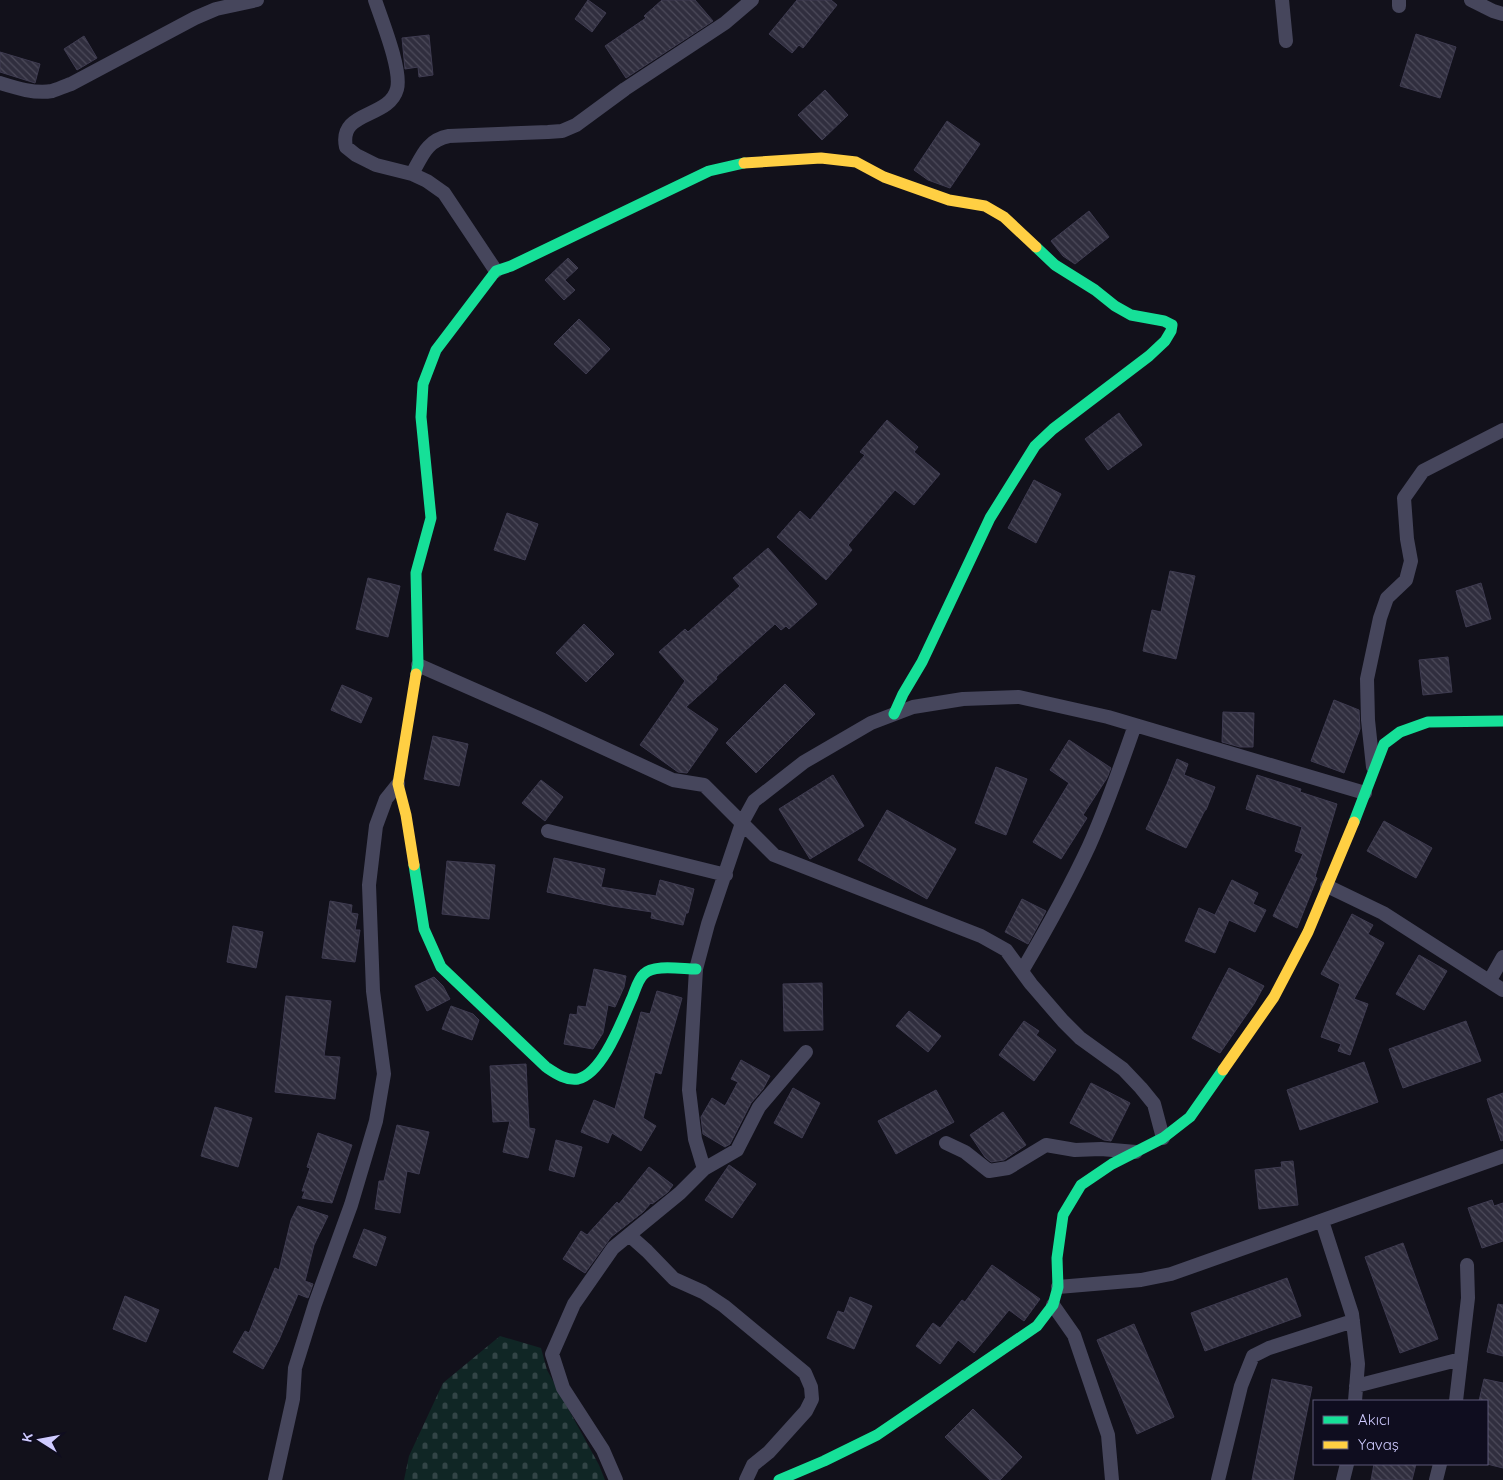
<svg xmlns="http://www.w3.org/2000/svg" width="1503" height="1480" font-family="Quicksand,sans-serif">
<defs>
<pattern id="cemetery-stones" width="16" height="16" patternUnits="userSpaceOnUse" patternTransform="scale(1.25)"><rect width="16" height="16" fill="#102625"/><path d="M2 7V4a2 2 0 0 1 4 0v3zM10 15v-3a2 2 0 0 1 4 0v3z" fill="#324446"/></pattern>
<pattern id="building-back-hatch" width="6" height="6" patternUnits="userSpaceOnUse" patternTransform="scale(1.25)"><rect width="6" height="6" fill="#302e3e"/><path d="M-1 5l2 2M0 0l6 6M5-1l2 2" fill="none" stroke="#4d4b5b"/></pattern>
</defs>
<rect width="100%" height="100%" fill="#12111b"/>
<path fill="url(#cemetery-stones)" d="M500 1336 541 1348 547 1370 599 1465 605 1480H404L409 1456 443 1383Z"/>
<path fill="url(#building-back-hatch)" stroke="#3e3b50" d="M588 0 606 13 592 32 575 19Z
M662 0H695L713 21 626 78 605 46 646 18 644 16Z
M797 0H831L837 5 803 48 799 45 792 53 769 34Z
M1416 34 1456 47 1440 98 1400 86Z
M429 35 433 75 419 77 418 67 405 69 402 38Z
M84 36 97 58 77 70 64 49Z
M0 52 40 64 35 83 0 72Z
M825 90 848 115 822 140 798 115Z
M947 121 980 144 950 188 928 180 914 170Z
M1089 211 1109 237 1075 264 1063 256 1051 241Z
M568 258 578 268 565 280 575 290 564 300 545 280Z
M579 319 610 349 586 374 554 344Z
M1119 413 1142 445 1108 470 1085 439Z
M887 420 918 447 914 452 940 474 914 505 895 490 848 545 852 550 826 580 777 537 800 511 810 520 865 455 860 452Z
M1034 480 1061 494 1036 543 1008 528Z
M507 513 538 524 525 560 494 550Z
M768 548 817 604 789 629 786 626 781 630 775 624 716 677 717 679 686 707 718 729 687 773 678 772 640 745 685 681 659 652 685 629 688 632 740 586 733 578Z
M1170 571 1195 576 1176 659 1143 651 1152 610 1161 612Z
M368 578 400 586 388 637 356 629Z
M1481 583 1491 619 1466 627 1456 591Z
M584 624 614 654 586 682 556 653Z
M1448 657 1452 692 1423 695 1419 660Z
M785 684 815 714 756 773 726 743Z
M342 685 372 698 361 723 331 710Z
M1334 700 1359 710 1360 729 1344 773 1311 761Z
M1223 712 1254 713 1253 747H1240L1222 742Z
M433 736 468 744 459 786 424 779Z
M1069 740 1111 768 1107 778 1083 815 1087 818 1061 859 1033 842 1069 783 1050 770Z
M1177 759 1188 764 1184 775 1215 787 1206 810H1205L1186 848 1146 829 1167 784Z
M996 767 1027 779 1006 835 975 823Z
M833 775 864 826 810 859 779 809Z
M1257 775 1301 789 1300 792 1337 804 1315 877 1317 878 1297 928 1273 916 1303 854 1295 851 1302 827 1246 809Z
M541 780 563 797 545 821 522 803Z
M887 810 956 849 927 899 858 860Z
M1384 821 1432 848 1416 878 1367 851Z
M554 858 605 869 601 887 656 896 660 880 694 889 688 913H686L683 925 651 918 652 912 612 906 547 892Z
M447 861 495 865 489 919 442 914Z
M1232 880 1258 893 1253 904 1266 910 1255 932 1229 920 1215 953 1185 941 1199 908 1215 915Z
M1022 899 1046 911 1028 944 1005 932Z
M330 901 352 905 351 913 358 914 355 930H360L355 962 322 958Z
M1352 914 1373 925 1368 934 1384 943 1354 999 1368 1004 1350 1055 1338 1051 1341 1044 1321 1037 1340 984 1321 974Z
M233 926 263 932 256 968 227 962Z
M1419 955 1447 971 1424 1010 1396 994Z
M1229 968 1264 986 1254 1004 1220 1053 1192 1038Z
M594 969 626 976 624 987 615 1007 608 1005 603 1033 593 1049 564 1044 570 1014 577 1015 578 1006 586 1007Z
M434 977 443 986 450 999 427 1011 415 986Z
M822 983 823 1030 784 1031 783 984Z
M657 991 682 998 661 1074 655 1072 643 1118 656 1126 641 1151 612 1133 608 1143 581 1132 594 1100 615 1109 641 1012 650 1014Z
M286 996 331 1001 324 1056 340 1057 335 1099 275 1092Z
M451 1006 473 1014 479 1020 472 1040 442 1029Z
M909 1011 941 1036 928 1052 896 1026Z
M1024 1021 1039 1031 1036 1035 1056 1050 1034 1081 999 1055Z
M1466 1021 1481 1061 1403 1088 1389 1049Z
M741 1060 770 1076 763 1089 751 1103 730 1144 725 1147 703 1134 701 1117 712 1098 725 1106 738 1082 731 1079Z
M1364 1062 1378 1102 1300 1130 1287 1090Z
M526 1064 529 1128 535 1129 528 1158 503 1152 510 1121 493 1122 490 1066Z
M1091 1083 1130 1103 1111 1141 1104 1140 1070 1123Z
M793 1088 820 1103 802 1138 774 1123Z
M936 1090 954 1122 896 1154 878 1121Z
M1503 1093V1140L1501 1141 1487 1099Z
M215 1107 252 1118 238 1167 201 1156Z
M1003 1112 1026 1145 1004 1160 991 1162 985 1157 970 1135Z
M397 1125 429 1132 419 1174 407 1171 400 1213 375 1209 379 1181H384Z
M318 1133 352 1145 332 1203 302 1198 305 1191H302L310 1168 307 1167Z
M556 1140 582 1147 574 1177 549 1170Z
M1293 1161 1298 1205 1259 1209 1255 1170 1282 1167 1281 1162Z
M729 1165 756 1184 732 1218 705 1200Z
M649 1167 673 1185 668 1192 652 1204 651 1203 643 1212 611 1237 585 1273 563 1259 581 1231 587 1235 617 1202 619 1204Z
M1492 1200 1494 1206 1503 1203V1241L1482 1248 1468 1208Z
M298 1206 328 1216 314 1245 305 1281 313 1284 308 1298 298 1294 279 1340 263 1369 233 1352 245 1331 249 1333 275 1268 279 1270 291 1220Z
M364 1229 386 1237 376 1266 353 1257Z
M1403 1243 1438 1339 1400 1353 1365 1257Z
M992 1265 1040 1299 1024 1321 1009 1310 974 1353 958 1340 940 1364 916 1346 933 1323 940 1328 962 1300 965 1302Z
M1287 1278 1301 1316 1205 1351 1191 1313Z
M125 1296 159 1310 146 1342 113 1329Z
M850 1297 872 1306 854 1349 827 1338 838 1311 844 1313Z
M1498 1304 1503 1305V1356L1487 1352Z
M1134 1324 1174 1417 1137 1434 1097 1340Z
M1272 1379 1312 1387 1293 1480H1252Z
M1484 1379 1503 1383V1468L1487 1464V1401H1479Z
M973 1409 1022 1457 1000 1480H990L945 1437Z
M1374 1464H1416L1412 1480H1371Z"/>
<g fill="none" stroke-linecap="round" stroke-linejoin="round">
<path stroke="#46465c" stroke-width="14" d="M375 0C382 21 402 70 397 89 389 119 338 110 346 147L356 155 376 165 412 174 427 181 444 193 496 271
M1282 0 1286 41
M1399 0V6
M1471 0 1493 11 1503 14
M0 83C16 88 35 94 52 91 58 89 65 86 71 84L195 18 216 9 257 0
M412 174C422 156 427 140 449 136L548 132 562 131 576 125 625 89 725 23 752 0
M418 665 543 720 673 780 704 785 774 855 981 936 1006 950 1031 984 1063 1021 1080 1038 1123 1069 1141 1088 1154 1104 1163 1138
M1373 767 1368 720 1367 679 1380 618 1387 598 1406 580 1411 561 1407 539 1404 498 1423 471 1503 430
M548 831 726 875
M1327 886 1383 913 1503 990
M1022 971C1046 930 1069 889 1089 846 1107 806 1121 765 1135 725
M1490 980 1503 957
M946 1143 965 1152 989 1171 1008 1168 1046 1145 1075 1150 1101 1149 1136 1152
M704 1169 695 1139 689 1090 696 969 708 924 742 823 754 801 804 762 871 723 913 707 963 699 1019 697 1108 717 1365 793
M1322 1221 1352 1314 1358 1364 1355 1401
M629 1235 647 1251 674 1279 703 1292 724 1306 805 1373 811 1387 812 1399 806 1411 769 1452 753 1465 746 1480
M1058 1287 1141 1280 1171 1274 1503 1156
M1053 1305 1074 1335 1108 1435 1112 1480
M1356 1386 1461 1359
M1456 1401 1468 1298 1467 1265
M275 1480 293 1399 295 1368 315 1304 351 1205 376 1121 384 1074 373 991 369 885 376 826 386 799 398 784
M616 1480 603 1450 563 1388 552 1354 574 1304 613 1248 680 1193 704 1169 737 1150 759 1107 806 1052
M1218 1480 1241 1386 1253 1356 1269 1348 1353 1321
M1343 1480 1347 1464
M1436 1480 1440 1464"/>
<path stroke="#16e098" stroke-width="11" d="M416 674 418 665 416 573 431 518 421 417 423 384 436 350 496 271 511 266 709 171 744 163
M894 714 903 694 922 662 990 518 1035 446 1053 429 1149 356 1165 341 1171 331 1172 325 1164 321 1131 315 1115 306 1095 290 1055 265 1036 247
M1354 822 1384 744 1400 732 1428 722 1503 721
M414 865 424 929 441 967 546 1067C555 1073 566 1081 578 1079 603 1073 622 1020 632 998 635 991 638 979 644 974 653 964 682 969 696 969
M779 1480 824 1461 877 1435 1037 1326 1053 1305 1058 1287 1057 1258 1063 1215 1081 1185 1112 1164 1163 1138 1190 1117 1223 1070"/>
<path stroke="#ffcf43" stroke-width="11" d="M744 163 821 158 856 162 884 177 949 200 985 206 1004 217 1036 247
M414 865 406 815 398 784 416 674
M1223 1070 1274 997 1308 932 1354 822"/>
</g>
<rect x="1313" y="1400" width="175" height="65" fill="#0f0d1f" stroke="#5c5979"/>
<rect x="1323" y="1416" width="25" height="8" fill="#16e098" stroke="#5c5979"/>
<text x="1358" y="1425" font-size="15" fill="#cfcbff">Akıcı</text>
<rect x="1323" y="1441" width="25" height="8" fill="#ffcf43" stroke="#5c5979"/>
<text x="1358" y="1450" font-size="15" fill="#cfcbff">Yavaş</text>
<g transform="translate(40 1440) rotate(281)" stroke="#0f0d1f" stroke-width="4" paint-order="stroke">
<path d="M0-4L9 19L0 12L-9 19Z" fill="#cfcbff"/>
<text y="-8" font-size="14" font-weight="bold" text-anchor="middle" fill="#cfcbff">K</text>
</g>
</svg>
